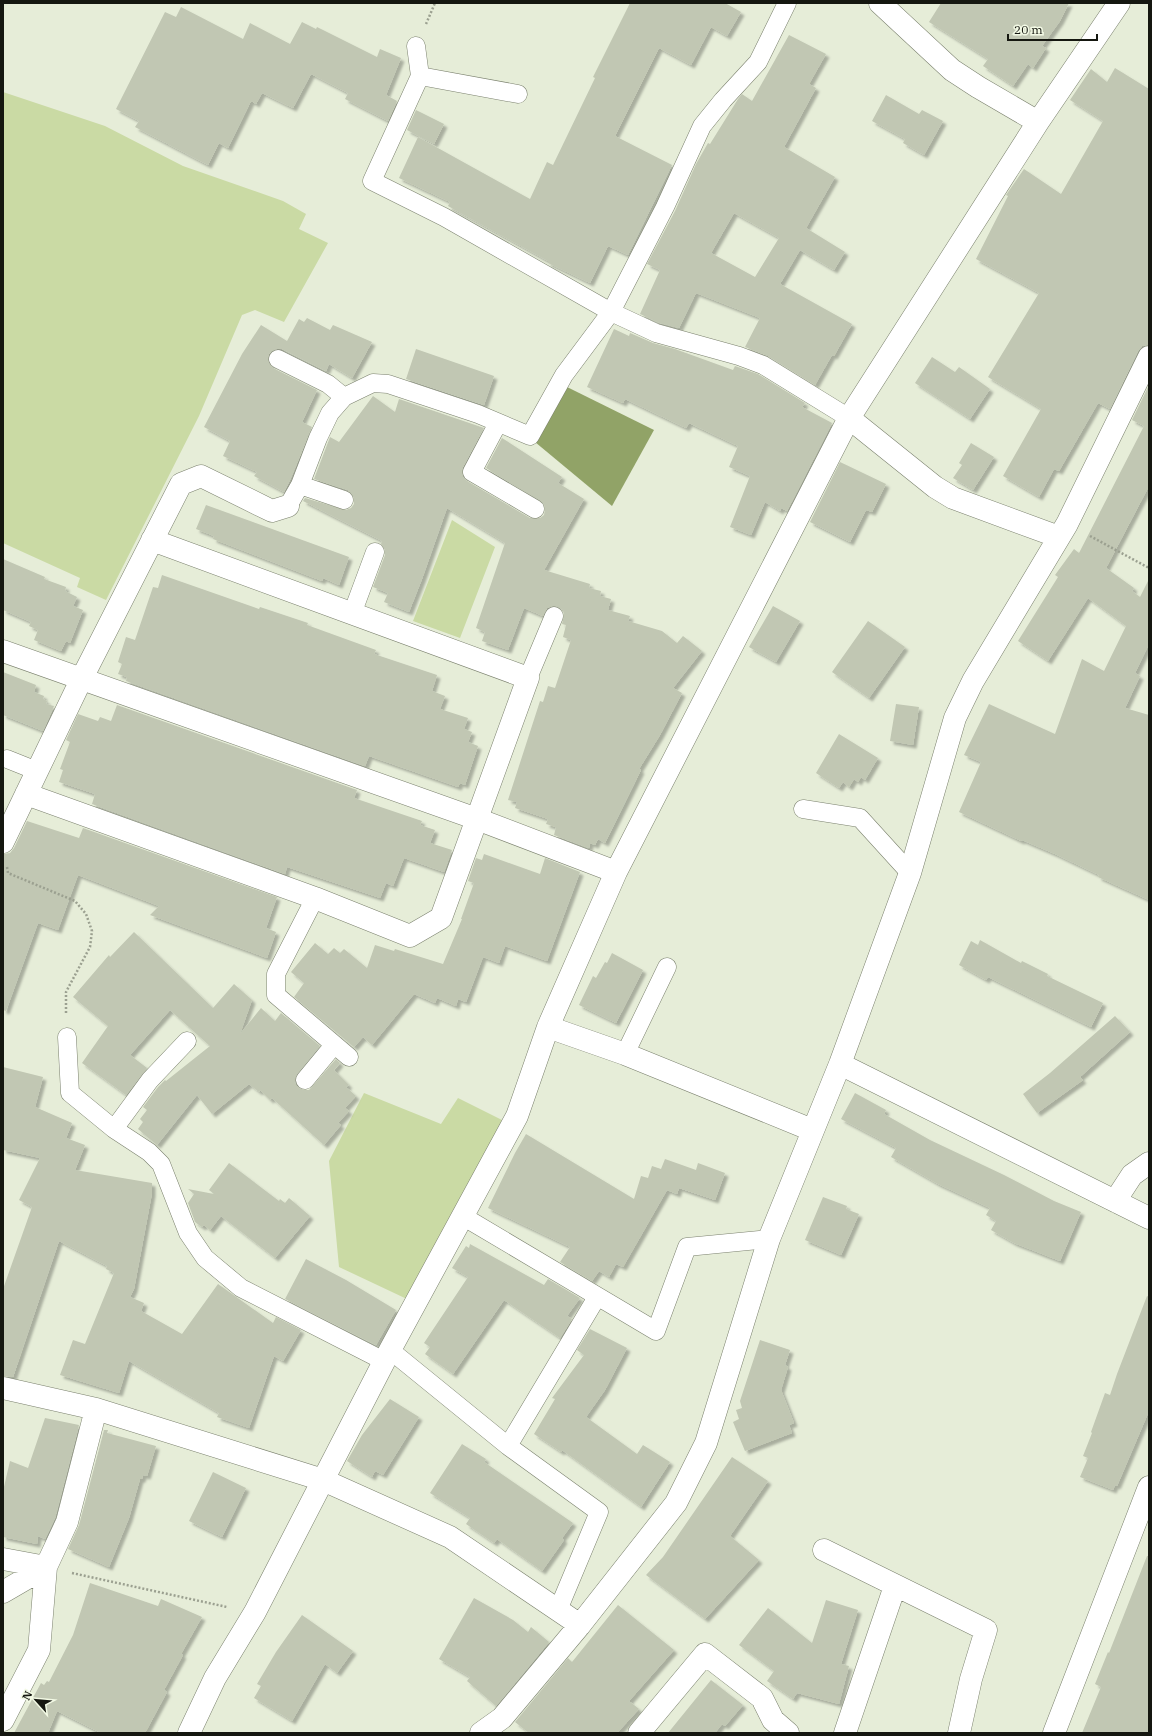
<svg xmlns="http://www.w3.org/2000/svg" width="1152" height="1736" font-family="'IBM Plex Serif',serif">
<defs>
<filter id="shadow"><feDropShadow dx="3.5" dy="3.5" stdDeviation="1" flood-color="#0004"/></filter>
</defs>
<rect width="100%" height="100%" fill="#e6edd8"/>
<path fill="#cadaa4" d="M3 92 105 126 183 166 283 201 306 214 299 229 328 243 284 322 255 310 242 315 199 416 106 600 77 587 80 578 3 543Z
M452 520 495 547 460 638 413 621Z
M364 1093 441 1124 458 1098 502 1120 492 1149 409 1300 339 1267 329 1161Z"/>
<path fill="#91a367" d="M565 386 654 430 612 506 535 442Z"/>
<path fill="#c1c7b3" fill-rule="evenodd" filter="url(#shadow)" d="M630 3H725L741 12 727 36 711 27 691 65 659 48 615 136 672 165 628 255 608 246 590 283 548 263V261L448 206 450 202 399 178 418 137 530 199 547 162 553 165 595 78 593 77Z
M941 3H1069L1060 21 1042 46 1046 48 1033 68 1028 64 1013 86 983 66 988 59 929 22Z
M181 7 243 39 250 23 290 44 302 22 316 29 317 27 377 57 380 49 401 58 386 95 397 101 388 121 345 99 348 93 311 74 293 108 262 93 256 104 251 101 228 148 219 143 208 165 135 127 139 121 116 109 165 12 176 17Z
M789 35 826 54 809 84 816 88 784 147 835 177 806 228 845 252 834 270 800 250 780 284 852 324 834 356 832 355 815 385 768 356 745 347 760 318 696 293 679 328 660 323 640 314 660 270 647 264 675 211 696 164 708 143 710 144 738 99 742 94 752 101ZM734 213 779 238 755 277 711 253Z
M1115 68 1149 89V345L1142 346 1138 351 1110 409 1098 403 1059 471 1054 469 1039 497 1003 476 1041 409 988 377 1039 293 976 259 1008 196 1006 195 1024 169 1061 194 1103 121 1070 100 1091 69 1107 82Z
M886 95 919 114 922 110 943 121 924 155 903 143 905 139 872 121Z
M416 110 444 124 434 144 407 130Z
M307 318 330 330 333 325 372 342 352 378 329 364 326 371 282 349H277L269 354 268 360 273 368 317 390 302 422 312 427 290 480 284 492 254 476 257 472 223 456 230 441 204 427 242 354 261 325 287 341 299 319 304 322Z
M614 329 629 336 630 333 653 343 675 349 733 370 735 366 758 374 805 403 802 407 832 423 787 511 781 508 780 511 765 502 751 535 730 527 750 476 729 467 738 446 689 423 686 428 625 399 623 403 587 387Z
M416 349 494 376 484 405 406 379Z
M932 357 955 372 959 367 990 389 970 419 915 383Z
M1149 385V486L1106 568 1134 588 1132 591 1140 597 1149 579V644L1135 673 1140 676 1125 708 1149 715V900L1098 877 1099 875 1055 854 1022 840 1021 841 959 812 981 762 964 755 989 704 1055 734 1082 659 1104 671 1126 626 1088 598 1048 661 1018 641 1058 577 1055 575 1074 549 1079 553 1144 426 1132 420Z
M373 396 395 412 399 399 484 428 463 467V477L467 481 530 518H540L544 515 545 509 544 504 486 468 502 438 562 477 558 483 584 499 544 570 590 584 589 588 601 591 600 596 611 599 608 610 630 616 628 621 662 631 677 643 683 636 702 651 673 688 682 693 660 735 639 769 641 770 605 843 598 839 595 845 590 843 589 848 554 835 556 827 546 824 548 819 515 808 517 802 508 800 540 701 543 702 548 686 555 688 571 640 563 637 566 625 562 624 564 615 563 610 558 607 553 606 547 608 543 616 524 608 508 650 482 641 485 632 476 628 505 543 447 508 422 579 409 612 384 602 388 593 373 587 385 555V550L381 544 382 541 303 501 305 498 346 510 351 508 354 504V498L348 490 314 479 330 437 339 442Z
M971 443 994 457 973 490 953 478 962 465 959 463Z
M840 462 886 484 872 512 866 510 850 542 810 522Z
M206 505 349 557 339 585 323 578 322 581 244 551 213 539 214 536 196 529Z
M3 559 45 577 44 579 66 587 65 591 77 597 73 606 83 610 70 643 66 641 61 651 34 640 38 630 29 626 31 622 3 610Z
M162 575 259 609 260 607 308 623 307 625 376 650 374 654 437 675 432 691 445 696 440 709 468 718 464 729 472 732 468 742 478 746 465 785 460 783 458 787 369 756 365 766 126 681 127 677 118 674 122 664 118 662 126 637 135 640 153 587 158 588Z
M773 606 800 621 776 662 749 647Z
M868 621 905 647 869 698 832 672Z
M3 672 36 685 34 692 44 696 43 699 47 701 46 704 54 706 43 731 3 715Z
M896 704 919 707 913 745 890 741Z
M117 705 357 790 354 798 422 821 420 825 435 830 430 843 452 850 444 872 404 858 393 886 386 883 380 898 287 867 285 874 92 804 95 794 59 782 63 770 60 769 70 742 66 740 78 714 98 721 100 717 111 721Z
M839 734 878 758 865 780 861 777 858 782 854 779 849 787 843 782 839 788 816 773Z
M27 821 79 838 83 828 277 897 266 928 276 932 267 958 150 915 159 906 78 875 58 930 38 923 6 1011 3 1010V854L10 853 14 848Z
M484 854 540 874 545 858 580 872 547 961 505 946 499 963 483 957 466 1002 458 999 456 1006 437 998 435 1003 414 994 372 1045 363 1037 354 1047 294 997 304 983 291 972 315 943 328 954 334 948 340 953 344 949 367 968 375 945 394 951 395 949 443 964 462 919H461L474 883 468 881 476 858 482 860Z
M134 932 213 1008 234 984 252 1000 240 1034 261 1008 275 1021 281 1013 320 1046 297 1074 295 1083 299 1088 304 1090H309L336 1059 340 1063 334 1070 349 1085 346 1087 356 1096 345 1108 349 1111 338 1123 341 1125 324 1145 272 1098 270 1100 260 1090 259 1092 249 1084 212 1114 197 1095 157 1145 138 1129 143 1122 140 1119 147 1110 143 1107 158 1087 165 1080 166 1081 210 1046 170 1010 130 1055 147 1068 126 1095 82 1063 108 1026 73 997 109 955 110 957Z
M980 940 1021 963 1022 961 1048 974 1047 976 1103 1003 1091 1027 988 977 986 980 959 965 971 941 978 945Z
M612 953 643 970 616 1023 579 1005 593 976 596 978 605 962 607 963Z
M1115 1016 1130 1032 1080 1077 1083 1080 1037 1113 1023 1094 1050 1073Z
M3 1067 43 1077 35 1107 72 1123 66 1138 85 1145 75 1170 152 1183V1193L134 1289 130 1297 144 1303 141 1311 182 1334 218 1284 273 1323 276 1317 301 1330 283 1361 274 1356 249 1428 217 1417 219 1413 129 1361 119 1393 60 1375 73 1340 85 1344 114 1273 106 1269 107 1266 59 1241 13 1377 3 1376V1289L32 1207 19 1200 40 1158 3 1150Z
M855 1093 886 1110 884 1114 930 1140 1004 1175 1054 1201 1081 1212 1060 1261 1014 1243 991 1230 996 1221 986 1215 990 1208 938 1184 891 1157 896 1148 841 1119Z
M526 1134 634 1199 641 1176 648 1178 652 1166 661 1169 665 1159 696 1170 698 1163 725 1173 715 1200 679 1188 677 1194 667 1190 623 1267 616 1264 609 1277 599 1271 592 1281 560 1262 570 1247 488 1208 515 1153Z
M229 1163 279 1201 280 1199 285 1203 289 1198 310 1216 275 1258 221 1216 210 1230 204 1225 202 1227 195 1222 188 1203 194 1194 188 1189 214 1194 209 1190Z
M823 1197 847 1206 846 1209 859 1214 841 1255 805 1240Z
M470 1244 544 1285 548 1279 580 1298 567 1316 572 1319 560 1338 504 1300 453 1374 425 1354 430 1347 424 1343 468 1277 452 1268 466 1246 469 1248Z
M306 1259 346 1280 396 1310 376 1345 285 1299Z
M1147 1296 1149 1297V1411L1117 1486 1115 1485 1113 1490 1080 1477 1088 1458 1083 1456 1092 1433 1091 1432 1105 1393 1110 1395 1117 1374Z
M590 1329 627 1348 605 1390 586 1417 637 1454 643 1445 670 1462 641 1507 562 1450 561 1452 534 1434 555 1399 552 1398 584 1355 577 1350Z
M760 1340 790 1350 785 1365 788 1367 781 1390 794 1423 789 1425 792 1433 745 1451 733 1422 739 1419 736 1410 742 1408 740 1401Z
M390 1399 419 1417 383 1475 375 1471 372 1477 347 1461 362 1435Z
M45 1418 79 1425 55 1518 45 1539 38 1536 37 1544 3 1537V1491L10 1461 28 1468Z
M104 1430H108L107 1433 156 1446 147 1476 143 1475 142 1479H140L129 1518 109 1567 68 1549 79 1525Z
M462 1444 486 1459 484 1462 573 1523 562 1538 564 1540 542 1571 497 1539 494 1543 466 1524 470 1518 430 1493Z
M732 1457 768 1481 730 1536 759 1560 705 1619 646 1575 663 1557Z
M213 1472 246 1488 222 1537 189 1521Z
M1147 1556H1149V1733H1082L1101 1687 1095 1684 1108 1652 1109 1653Z
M90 1583 158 1606 161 1599 202 1617 181 1654 183 1655 164 1690 167 1692 145 1733H101L57 1711 48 1733H14L41 1683 44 1685 47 1681 49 1682 73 1635Z
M474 1598 513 1620 528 1632 531 1627 549 1642 496 1706 467 1681 470 1677 439 1659Z
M826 1600 858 1610 841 1664 849 1666 839 1704 797 1693 793 1699 767 1681 774 1671 739 1645 768 1608 812 1643Z
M618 1605 674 1650 629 1701 639 1709 617 1733H529L515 1722 568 1658 572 1662Z
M302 1615 353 1651 337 1673 325 1664 292 1721 254 1698 261 1686 257 1684 276 1652Z
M711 1680 743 1705 725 1726 722 1724 715 1733H668Z"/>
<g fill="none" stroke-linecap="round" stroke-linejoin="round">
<g stroke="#7b816e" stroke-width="19">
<path id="lane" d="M416 46 420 76 372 181 444 217 611 312 656 333 739 356 763 365 849 418
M420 76 518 94
M278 359 328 384 344 397 330 413 318 438 300 485 288 506
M344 397 373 383 388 384 478 414 530 436 564 375 611 312 665 207 702 126 723 100 758 62 787 3
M498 423 472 472 535 509
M300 485 344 500
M352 614 375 552
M528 678 554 616
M7 759 37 771
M803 809 860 818 910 873
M315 898 276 974V995L349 1057
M67 1037 70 1093 114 1129 149 1152 161 1164 188 1233 205 1258 241 1288 384 1361
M625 1054 667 967
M305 1080 334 1045
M114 1129 150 1080 187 1041
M464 1217 656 1331 687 1247 769 1239
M390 1350 508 1446 599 1512 558 1610
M508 1446 597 1297"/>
</g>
<g stroke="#7b816e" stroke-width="23">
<path id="street" d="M880 3 952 70 978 87 1038 122
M849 418 935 487 953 498 1059 537
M3 651 477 819 616 872
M26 794 315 898 410 936 441 918 528 678 152 540
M3 842 82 678 181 484 201 476 272 511 288 506
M548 1027 625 1054 812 1130
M840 1064 1149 1218
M1115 1201 1132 1175 1149 1163
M3 1388 96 1409 323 1480 450 1537 580 1625
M824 1550 986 1630 971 1679 959 1733
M3 1559 46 1567 39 1650 3 1720
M3 1592 46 1567 67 1522 96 1409
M189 1733 215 1678 255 1612 390 1350 517 1116 548 1027 616 872 849 418 1038 122 1119 3
M481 1733 502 1718 580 1625 676 1503 706 1443 769 1239 840 1064 910 873 955 718 973 681 1067 524 1149 357
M639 1733 705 1654 762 1698 773 1720 788 1733
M845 1733 895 1586
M1054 1733 1149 1487"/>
</g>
<path stroke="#9ba090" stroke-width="2.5" stroke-dasharray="2 2" stroke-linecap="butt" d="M426 24 435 3
M1090 536 1149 568
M7 867 8 873 75 901 86 914 92 931 90 947 66 992V1013
M72 1573 227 1607"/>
<use href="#lane" stroke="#fff" stroke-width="18"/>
<use href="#street" stroke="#fff" stroke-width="22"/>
</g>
<rect width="1152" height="1736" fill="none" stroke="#151710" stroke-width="8"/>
<g transform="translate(36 1700) rotate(297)" stroke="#f3fae5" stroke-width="3" paint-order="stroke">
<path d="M0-3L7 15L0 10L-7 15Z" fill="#151710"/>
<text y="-6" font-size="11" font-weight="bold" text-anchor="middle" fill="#151710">N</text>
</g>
<path d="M1008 34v6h89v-6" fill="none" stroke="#151710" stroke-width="2"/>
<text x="1014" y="34" font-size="12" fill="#151710" stroke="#f3fae5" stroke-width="3" paint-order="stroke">20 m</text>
</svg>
